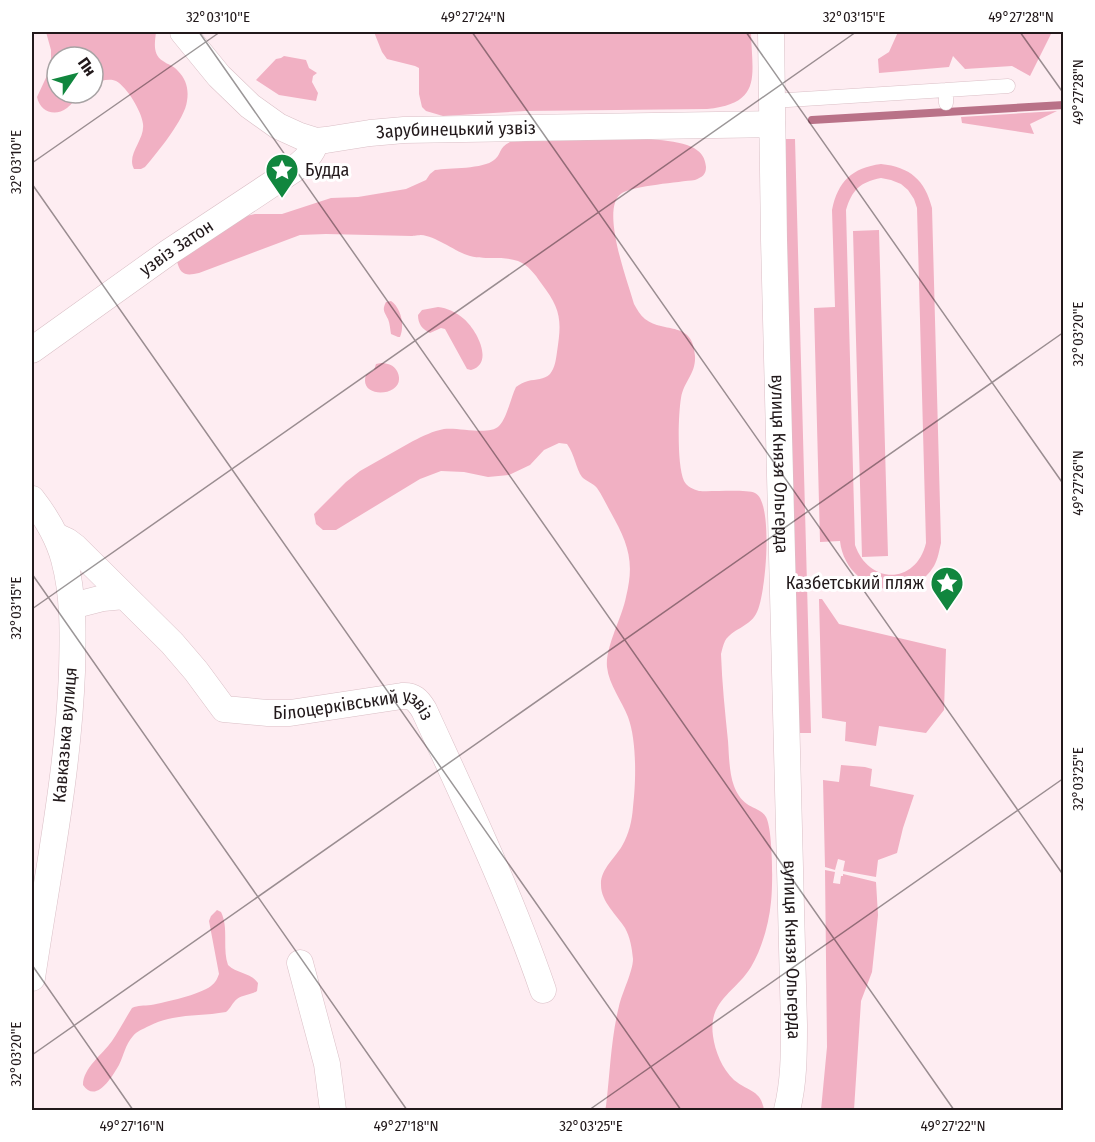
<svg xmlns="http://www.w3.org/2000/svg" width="1095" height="1142" font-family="'Fira Sans Condensed',sans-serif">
<rect width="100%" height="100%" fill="#feedf2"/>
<path fill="#f1b0c3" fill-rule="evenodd" d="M46 32H156C155 42 152 54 163 61 168 65 173 65 178 71 186 79 189 89 187 101 185 119 157 153 145 167L141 169H134C126 154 145 140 143 124 142 112 127 87 116 81 109 78 100 81 93 84V57H57V93H80C76 98 72 104 67 108 55 117 40 112 37 97L51 67V50Z
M374 32H411L416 34 426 32H751C752 76 763 103 707 109L525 111 443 116 426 111 422 107 419 94V68L415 66 387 59 382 52Z
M898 32H927L930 34 935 32H1052L1030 76 1012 66 965 69 953 56 949 67 879 73 878 59 889 52Z
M284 56 306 60 309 68 317 73 313 76 312 82 318 93 316 101 279 95 256 80 276 59 281 58Z
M1057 111 1030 124 1034 134 962 123 961 117Z
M572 138C601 139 671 135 694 148 702 153 705 158 706 167 706 175 702 177 695 180 679 182 634 186 622 193 599 207 628 282 634 304 637 309 640 315 645 319 665 334 693 320 695 356 696 374 684 381 681 398 678 416 677 465 684 481 687 487 693 489 699 491 711 492 746 489 755 493 774 501 766 598 756 614 749 627 732 629 725 641 723 645 722 650 721 654 722 683 725 712 728 741 729 754 729 773 734 786 736 792 741 800 747 804 752 808 762 810 766 817 773 830 773 886 771 902 769 923 762 949 751 967 735 993 708 1000 713 1036 715 1051 722 1069 734 1080 749 1092 761 1090 764 1110H605L606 1106C610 1073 611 1038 619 1006 622 993 633 971 633 959 632 948 630 937 625 928 617 915 601 902 601 885 600 870 615 858 622 846 629 834 632 821 633 807 636 782 637 741 628 717 622 701 609 685 607 667 605 647 622 618 626 597 635 561 628 543 610 511 606 504 602 495 597 488 593 483 586 481 582 477 576 469 575 455 567 444L559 443 544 450 530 465 509 475 488 477 464 472 441 471 420 479 336 530H323L316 524 314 514 346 482 360 471 413 441C423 436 433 431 444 429 459 427 489 436 499 426 507 418 511 397 516 387 520 384 524 382 528 381 536 379 544 380 550 374 555 368 556 359 557 352 562 320 561 309 541 283 535 274 528 265 518 261 502 255 483 261 467 255 453 250 435 236 421 235 420 235 412 236 412 236L326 234 300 235 199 273C186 276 180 275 177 261L246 216 255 214H282L331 198 358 197 406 189 426 180 430 174 435 170C449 168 484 169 494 160 502 154 498 148 510 142Z
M782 139H795L811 733H798Z
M881 164C910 167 925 180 932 208L941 543C939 551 938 559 934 566 908 609 845 589 840 541L820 542 814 308 835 307 832 210C838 181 852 168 881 164ZM881 178 891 180 901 184 908 190 914 199 917 208 926 543C916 585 869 585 855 545L846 210C852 190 860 182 881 178Z
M879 230 888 556 862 557 853 231Z
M391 301C401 308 405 325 400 337H398L391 334C390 329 390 324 388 319 384 311 382 310 386 302Z
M438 307C447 308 456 312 464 319 476 329 495 363 471 370L467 369 445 329 441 328 430 333C422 329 418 324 418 315L422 310Z
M381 363C387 363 394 365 397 371 410 397 357 401 366 375L374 370 376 364Z
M819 599H822L839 624 946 649 944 710 926 733 879 726 876 746 845 741 846 722 822 718Z
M841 765 865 767 872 769 870 786 914 795 903 828 897 853 878 860 876 877 843 871 845 861 838 859 835 870 825 867 823 780 839 782Z
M825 870 835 872 833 883 840 884 841 876H843V874L876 882 878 915 872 972 861 1001 854 1110H821L827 1047Z
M217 910 221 912C229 928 222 948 228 965 237 974 250 972 258 983L257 991C251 995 243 995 237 999 232 1003 231 1008 226 1012 198 1017 175 1013 149 1026 143 1029 137 1031 133 1036 125 1045 124 1055 119 1065 112 1077 96 1104 83 1085 83 1068 102 1055 112 1041 119 1031 125 1019 132 1008 138 1005 144 1006 151 1005 166 1002 199 995 211 986 216 982 217 979 219 974L209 921 211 916Z"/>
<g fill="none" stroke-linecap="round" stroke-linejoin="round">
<path stroke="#b97288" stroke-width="8" d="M812 120 1064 105"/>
<g stroke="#dabfc6" stroke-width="15">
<path id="service" d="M946 90 1008 86
M772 101 946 90V103"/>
</g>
<g stroke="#dabfc6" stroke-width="27">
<g id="minor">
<path id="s1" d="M183 32 219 76 250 106 278 126 300 136 316 141 326 140 370 133 404 130 772 124"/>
<path id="s2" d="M771 32 774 240 794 1025C794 1054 794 1082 787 1110"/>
<path id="s3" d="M32 350 169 252 293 170C304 161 312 155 316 141"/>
<path d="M32 499C46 517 58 537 64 559 74 596 73 634 72 672 68 775 47 877 32 978"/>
<path id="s4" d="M56 536 67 541 75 547 172 643 196 671 224 709 268 713H290L402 696C413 695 418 700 424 710 466 802 510 894 543 990"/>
<path d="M72 606 103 598 124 596"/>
<path d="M300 963 327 1064 333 1110"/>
</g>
</g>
<use href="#service" stroke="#fff" stroke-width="14"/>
<use href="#minor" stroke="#fff" stroke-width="26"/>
</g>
<path fill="none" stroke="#22191b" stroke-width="1.5" stroke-opacity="0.45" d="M199 32 954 1110M472 32 1064 876M746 32 1064 485M1020 32 1064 94M32 163 220 32M32 184 681 1110M32 574 407 1110M32 609 856 32M32 965 133 1110M32 1055 1064 332M589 1110 1064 778"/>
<defs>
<g id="sight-pin" transform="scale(1.725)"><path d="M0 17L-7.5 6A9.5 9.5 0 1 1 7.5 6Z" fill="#11863e" stroke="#fff"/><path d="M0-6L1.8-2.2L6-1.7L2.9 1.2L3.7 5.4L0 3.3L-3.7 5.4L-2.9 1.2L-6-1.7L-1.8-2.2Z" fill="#fff"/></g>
</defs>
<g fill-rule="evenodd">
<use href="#sight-pin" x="282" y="170"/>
<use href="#sight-pin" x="947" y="583"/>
</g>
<g text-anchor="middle" stroke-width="6" stroke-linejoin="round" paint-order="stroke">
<g font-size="18" fill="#22191b" stroke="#fff">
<text dy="6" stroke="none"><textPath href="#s1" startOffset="316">Зарубинецький узвіз</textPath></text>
<text dy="6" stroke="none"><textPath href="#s3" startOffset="177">узвіз Затон</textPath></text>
<text dy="6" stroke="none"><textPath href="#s2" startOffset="432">вулиця Князя Ольгерда</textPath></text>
<text dy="6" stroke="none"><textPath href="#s4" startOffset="376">Білоцерківський узвіз</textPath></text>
<text transform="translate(65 735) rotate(-85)" y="6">Кавказька вулиця</text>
<text dy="6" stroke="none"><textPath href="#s2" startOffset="918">вулиця Князя Ольгерда</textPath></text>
</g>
<g font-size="18" fill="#22191b" stroke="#fff" text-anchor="start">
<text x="305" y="176">Будда</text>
<text x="924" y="589" text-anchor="end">Казбетський пляж</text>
</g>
</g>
<rect width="1095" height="1142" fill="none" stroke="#ffffff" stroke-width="66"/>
<g transform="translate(75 75) rotate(55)"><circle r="28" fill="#ffffff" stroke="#a7a3a4" stroke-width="1.5"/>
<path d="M0-4.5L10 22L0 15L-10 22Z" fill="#11863e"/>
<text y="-9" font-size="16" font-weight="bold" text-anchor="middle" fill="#22191b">Пн</text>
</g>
<rect x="33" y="33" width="1029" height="1076" fill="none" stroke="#22191b" stroke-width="2"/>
<g font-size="15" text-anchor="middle" fill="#22191b">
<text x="218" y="22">32°03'10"E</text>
<text x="473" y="22">49°27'24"N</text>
<text x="854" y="22">32°03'15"E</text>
<text x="1021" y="22">49°27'28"N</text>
<text transform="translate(1078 92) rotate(-90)" y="5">49°27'28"N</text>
<text transform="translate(16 162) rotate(-90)" y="5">32°03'10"E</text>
<text transform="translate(1078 334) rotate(-90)" y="5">32°03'20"E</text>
<text transform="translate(1078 483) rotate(-90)" y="5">49°27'26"N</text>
<text transform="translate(16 608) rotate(-90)" y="5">32°03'15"E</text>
<text transform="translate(1078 779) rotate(-90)" y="5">32°03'25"E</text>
<text transform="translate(16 1054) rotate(-90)" y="5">32°03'20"E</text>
<text x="132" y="1131">49°27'16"N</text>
<text x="406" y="1131">49°27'18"N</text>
<text x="591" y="1131">32°03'25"E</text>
<text x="953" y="1131">49°27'22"N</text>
</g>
</svg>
